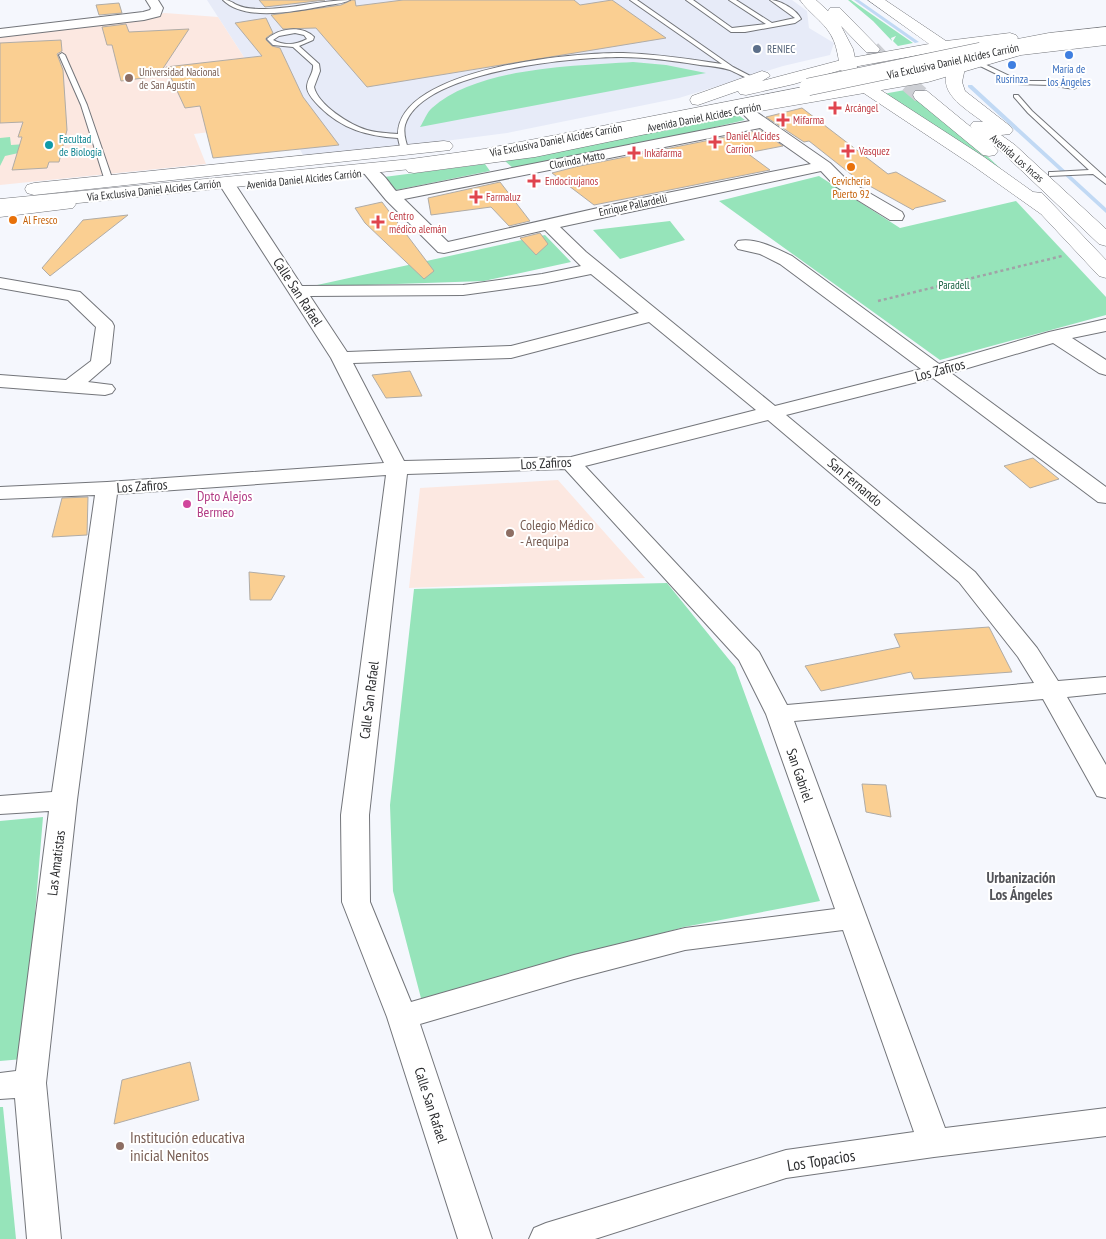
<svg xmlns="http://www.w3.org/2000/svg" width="1106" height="1239" font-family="'PT Sans Narrow',sans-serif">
<rect width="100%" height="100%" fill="#f5f7fd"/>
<path fill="#e7ebf8" d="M207 0H792L807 11 809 28 834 43 830 55 783 66 679 98 507 133 305 159 286 122Z"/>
<path fill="#fce8e1" d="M165 13 218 17 286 122 194 134 206 164 0 185V33Z
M558 480 645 578 409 588 420 488Z"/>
<path fill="#96e4ba" d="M848 0H851L913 43 898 46 893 41 896 36 891 38 892 41 873 21Z
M633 62 666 65 706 73 420 127C424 121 427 112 432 108 478 67 574 66 633 62Z
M905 90 969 139 1002 170 999 171 883 94Z
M737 114 745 120 664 139 513 168 505 161Z
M10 137 11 145 26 144 23 152 5 156 0 166V138Z
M485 164 490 171 396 190 384 177Z
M819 176 900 228 1016 201 1106 297V315L940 360 719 201Z
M670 221 685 240 620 259 593 230Z
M545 235 571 262 484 281 308 287Z
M667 583 735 667 820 901 684 927 422 1002 393 891 390 805 414 589Z
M43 817 23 1059 0 1061V821Z
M0 1107H3L16 1239H0Z"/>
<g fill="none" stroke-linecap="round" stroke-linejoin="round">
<path fill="#c1d9f4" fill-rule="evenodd" d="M854 0H859L919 42 915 43Z
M968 85H972L1106 208V213L968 87Z"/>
</g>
<path fill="#facf92" stroke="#b0aca7" d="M259 0H325L265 7Z
M352 0H355L356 6 403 0H574L580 5 612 0 666 38 367 87 316 28 283 29 271 15 341 5Z
M119 3 122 13 99 15 96 5Z
M266 18 273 33 266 38V40L272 46 280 48 303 97 339 145 213 158 200 106 185 108 166 67 262 56 235 23Z
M126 24 129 32 189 29 158 76 121 81 112 45H107L102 27Z
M61 40 62 51 57 54 63 70 67 130 59 162H49L47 168 12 170 22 137H18L23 122 0 123V43Z
M802 108 888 174 896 172 946 201 915 208 913 210 857 179 809 141 804 142 766 117Z
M760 130 783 146 747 153 770 170 594 205 552 173 575 167Z
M500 182 530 221 509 226 491 207 431 215 428 198Z
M382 202 434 271 424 279 365 223 355 208Z
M128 215 50 276 42 268 83 220Z
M540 233 548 244 536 255 520 238Z
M410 371 422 396 386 398 372 375Z
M1033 458 1059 479 1030 488 1004 466Z
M88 497 87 535 52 537 62 498Z
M249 572 285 576 271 600H250Z
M989 627 1012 672 914 679 911 672 821 691 805 666 900 647 894 634Z
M862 784 886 785 891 817 866 812Z
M190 1062 199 1100 114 1124 122 1080Z"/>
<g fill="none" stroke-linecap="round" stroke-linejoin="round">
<path stroke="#cdcfd4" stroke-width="17" stroke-dasharray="17 8" stroke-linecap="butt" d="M872 49 892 70 921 95"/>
<g stroke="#73757a" stroke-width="2">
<path id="service" d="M223 0C230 0 231 2 237 5 245 9 256 9 264 9 293 9 321 0 350 0 343 4 332 4 324 6 296 11 245 22 223 0Z
M630 0H637L733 67 756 79 751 80C744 77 737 73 730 70 721 67 710 66 700 65 674 61 648 57 621 57 573 57 421 71 405 125 403 133 406 143 409 151L405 153 401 151 398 138C367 136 342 129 320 107 315 102 307 94 307 87 307 79 314 73 313 65L293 47 273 45 267 39C279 28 302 25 314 37L313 40 299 46 319 64 320 71 314 87C318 105 350 125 367 130 377 133 387 133 398 134 399 68 575 52 623 53 656 54 689 59 722 64ZM295 33 304 35 307 39C296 45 284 46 273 40L279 36Z
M686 0H693L732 28 766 24 729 0H736L772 23 795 18 770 0C780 0 797 10 801 19L795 23 745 32H731Z
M62 53 65 55 87 105 113 181 112 183 105 181 81 105 59 55Z
M976 60 1020 81H1049L1077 87 1074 89 1049 85 1017 84 974 63 973 62Z
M1014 95H1018L1032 111 1106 178V184L1093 174 1049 176V172H1052L1089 170 1028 113 1014 97Z"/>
</g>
<g stroke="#73757a" stroke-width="2">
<path id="minor" d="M146 0H158L163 8 160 16 144 20 0 37V29L143 12 150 10 151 8Z
M750 110 755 111 830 163 847 180 902 212 904 216 902 220H890L835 186 821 171 560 227 586 252 775 406 921 369 780 264 760 254 738 249 735 245 738 241C756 237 777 249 792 256L939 364 1049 332 1106 319V331L1072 338 1106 360V375L1099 373 1053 343 951 373 1106 487V503L1098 502 933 378 786 415 975 572 1037 648 1058 681 1106 677V693L1067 697 1106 765V798L1097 796 1043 699 794 721 945 1128 1106 1108V1136L934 1157 786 1178 595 1239H529L534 1228 546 1223 786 1150 914 1132 843 930 685 950 574 979 420 1024 492 1239H458L387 1017 342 902 341 815 386 475 117 494 77 800 46 1083 61 1239H27L15 1098 0 1099V1073L16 1071 49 811 0 814V796L52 792 95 495 0 499V487L107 482 384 463 331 358 221 187 223 184H235L302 286 463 285 542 274 581 266 545 230 444 253 438 252 386 200 363 172 365 169C380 165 388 182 396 191L750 121 743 114 745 111ZM760 128 811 164 642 198 448 242 404 199ZM591 274 639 313 511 346 347 352 310 296 463 295 542 284ZM649 322 756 410 571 457 404 461 353 363 511 358ZM768 420 959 582 1018 657 1034 683 787 705 759 652 585 466ZM565 469 739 660 766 714 835 909 685 928 574 955 411 1002 370 902 369 815 407 474Z
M0 278 80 292 112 322 114 326 110 363 88 382 112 385 115 389 112 393 105 395 0 387V375L66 380 91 361 96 327 68 300 0 288Z"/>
</g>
<g stroke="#73757a" stroke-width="1">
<path id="secondary" d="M868 0H885L946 41 1010 33 1016 35 1018 38 1016 41 1010 43 957 49 958 51 956 54 950 56 940 51 848 68 794 84 746 95 740 94 738 91 698 105 692 104 690 100 692 96 762 71 768 73 770 76 762 81 845 59 929 44Z
M1106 35V45L1021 55 928 82 743 114 535 157 414 173 408 172 405 168 408 164 414 163 535 147 743 104 926 72 1019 45Z
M444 141 450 142 453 146 450 150 34 195 27 193 25 189 27 185 34 183Z
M66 198 73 200 76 204 73 208 0 217V205Z"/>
</g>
<g stroke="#73757a" stroke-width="1">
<path id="primary" d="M800 0H816L828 11 830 8H840L880 49 878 52H866L841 26 853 49 859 76 984 157 1033 192 1042 193 1106 260V278L1099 276 1041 214 972 165 847 82C837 68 840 50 831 35 823 21 809 13 800 0Z
M1106 27V37L1049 43 981 56 975 54 973 51 975 48 981 46 1049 33Z
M957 63 963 65 965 68 962 82 965 91 1010 126 1013 130 1010 134 1001 135 1015 145 1106 229V246L1099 244 1003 153 993 145 998 151 995 155 989 156 983 155 915 99 913 95 915 91H927L972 128 970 126 973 122H983C965 108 933 91 951 65Z
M813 85 819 86 821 90 819 94 484 159 411 169 0 211V199L411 159 484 149Z"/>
</g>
<path stroke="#a1a2a7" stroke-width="2.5" stroke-dasharray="3 3" stroke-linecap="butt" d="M878 301 1062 256"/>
<use href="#service" fill="#fff" fill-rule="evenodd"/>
<use href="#minor" fill="#fff" fill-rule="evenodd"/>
<use href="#secondary" fill="#fff" fill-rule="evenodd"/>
<use href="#primary" fill="#fff" fill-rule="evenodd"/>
<g stroke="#73757a" stroke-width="18" stroke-linecap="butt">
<path id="primary-bridge" d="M808 87 981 51"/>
</g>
<use href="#primary-bridge" stroke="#fff" stroke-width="17"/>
</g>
<circle fill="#5c6f8a" stroke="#fff" stroke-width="2" cx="757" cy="49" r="5"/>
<g fill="#3f7fe0" stroke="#fff" stroke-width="2">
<circle cx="1069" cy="55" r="5"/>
<circle cx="1012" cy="65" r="5"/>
</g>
<g fill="#8d6e63" stroke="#fff" stroke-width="2">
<circle cx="129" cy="78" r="5"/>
<circle cx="510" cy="533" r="5"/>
<circle cx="120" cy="1146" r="5"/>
</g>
<g fill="#e0444e" stroke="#fff" stroke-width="2">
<path d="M832.5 100.5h5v5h5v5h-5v5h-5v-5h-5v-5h5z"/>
<path d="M780.5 112.5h5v5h5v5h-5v5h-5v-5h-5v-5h5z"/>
<path d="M712.5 134.5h5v5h5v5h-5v5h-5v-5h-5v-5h5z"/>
<path d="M845.5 143.5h5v5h5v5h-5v5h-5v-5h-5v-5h5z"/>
<path d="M631.5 145.5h5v5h5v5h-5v5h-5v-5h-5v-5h5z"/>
<path d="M531.5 173.5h5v5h5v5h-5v5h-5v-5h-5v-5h5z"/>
<path d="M473.5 189.5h5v5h5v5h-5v5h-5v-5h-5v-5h5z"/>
<path d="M375.5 214.5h5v5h5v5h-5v5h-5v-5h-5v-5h5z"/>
</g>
<circle fill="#0f9aa8" stroke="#fff" stroke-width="2" cx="49" cy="145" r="5"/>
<g fill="#e8710a" stroke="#fff" stroke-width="2">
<circle cx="851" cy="167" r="5"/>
<circle cx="13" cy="220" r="5"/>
</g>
<circle fill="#d1479c" stroke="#fff" stroke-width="2" cx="187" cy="504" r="5"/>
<g text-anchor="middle" stroke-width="4" stroke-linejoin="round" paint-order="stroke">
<g font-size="11" fill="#4e5e75" stroke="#fff" text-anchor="start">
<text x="767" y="53">RENIEC</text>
</g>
<g font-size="11" fill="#2c2d2f" stroke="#fff">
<text transform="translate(953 61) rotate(-12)" y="4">Vía Exclusiva Daniel Alcides Carrión</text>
<text transform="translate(704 117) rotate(-11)" y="4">Avenida Daniel Alcides Carrión</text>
<text transform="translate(556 140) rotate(-11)" y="4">Vía Exclusiva Daniel Alcides Carrión</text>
<text transform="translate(1017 158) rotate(41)" y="4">Avenida Los Incas</text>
<text transform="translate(577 160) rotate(-11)" y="4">Clorinda Matto</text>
<text transform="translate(304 179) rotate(-6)" y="4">Avenida Daniel Alcides Carrión</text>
<text transform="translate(154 190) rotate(-6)" y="4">Vía Exclusiva Daniel Alcides Carrión</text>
<text transform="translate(633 205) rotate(-12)" y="4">Enrique Pallardelli</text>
</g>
<g font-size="11" fill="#366cbe" stroke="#fff">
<text x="1069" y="73">María de<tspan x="1069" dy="13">los Ángeles</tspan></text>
<text x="1012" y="83">Rusrinza</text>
</g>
<g font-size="11" fill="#785e54" stroke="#fff" text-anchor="start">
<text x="139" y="76">Universidad Nacional<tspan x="139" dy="13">de San Agustín</tspan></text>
</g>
<g font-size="11" fill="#be3a42" stroke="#fff" text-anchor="start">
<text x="845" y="112">Arcángel</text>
<text x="793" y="124">Mifarma</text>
<text x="726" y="140">Daniel Alcides<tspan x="726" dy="13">Carrion</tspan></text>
<text x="859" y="155">Vasquez</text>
<text x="644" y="157">Inkafarma</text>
<text x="545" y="185">Endocirujanos</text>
<text x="486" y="201">Farmaluz</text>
<text x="389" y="220">Centro<tspan x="389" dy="13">médico alemán</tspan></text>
</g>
<g font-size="11" fill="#0d838f" stroke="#fff" text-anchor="start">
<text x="59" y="143">Facultad<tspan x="59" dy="13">de Biología</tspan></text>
</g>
<g font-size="11" fill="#c56008" stroke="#fff">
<text x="851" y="185">Cevicheria<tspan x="851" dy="13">Puerto 92</tspan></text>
<text x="23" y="224" text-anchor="start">Al Fresco</text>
</g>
<g font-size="11" fill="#135c3d" stroke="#fff">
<text x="954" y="289">Paradell</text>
</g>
<g font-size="14" fill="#2c2d2f" stroke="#fff">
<text transform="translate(298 292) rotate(57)" y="5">Calle San Rafael</text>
<text transform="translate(940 370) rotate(-15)" y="5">Los Zafiros</text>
<text transform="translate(546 463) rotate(-3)" y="5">Los Zafiros</text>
<text transform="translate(855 482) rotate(40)" y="5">San Fernando</text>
<text transform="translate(142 486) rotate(-4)" y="5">Los Zafiros</text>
<text transform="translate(369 700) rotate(-83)" y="5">Calle San Rafael</text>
<text transform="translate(800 775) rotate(71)" y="5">San Gabriel</text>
<text transform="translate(56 863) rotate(-83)" y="5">Las Amatistas</text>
<text transform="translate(431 1105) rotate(72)" y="5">Calle San Rafael</text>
</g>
<g font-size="14" fill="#b23c85" stroke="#fff" text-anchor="start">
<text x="197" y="501">Dpto Alejos<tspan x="197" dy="16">Bermeo</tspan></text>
</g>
<g font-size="14" fill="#785e54" stroke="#fff" text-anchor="start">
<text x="520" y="530">Colegio Médico<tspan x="520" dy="16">- Arequipa</tspan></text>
</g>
<g font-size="15" font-weight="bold" fill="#54555a" stroke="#fff">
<text x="1021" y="883">Urbanización<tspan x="1021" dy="17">Los Ángeles</tspan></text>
</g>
<g font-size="16" fill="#785e54" stroke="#fff" text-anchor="start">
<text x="130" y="1143">Institución educativa<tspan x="130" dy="18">inicial Nenitos</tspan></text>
</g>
<g font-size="16" fill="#2c2d2f" stroke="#fff">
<text transform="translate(821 1160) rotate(-9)" y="6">Los Topacios</text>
</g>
</g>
</svg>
